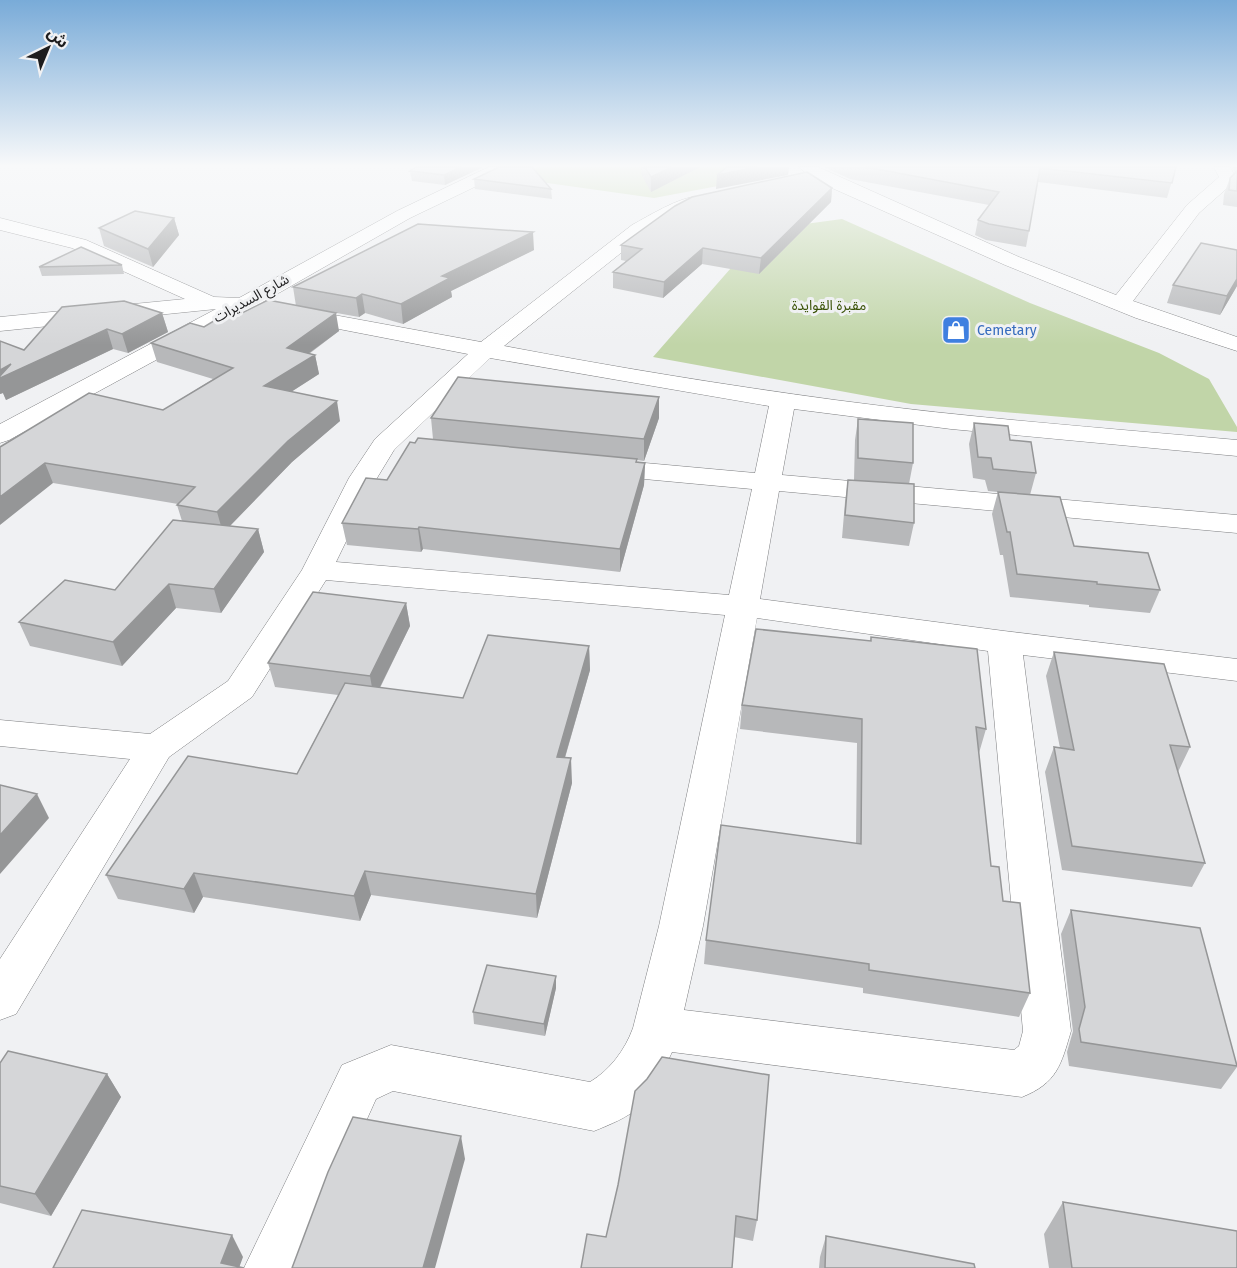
<svg xmlns="http://www.w3.org/2000/svg" width="1237" height="1268" font-family="'Fira Sans','Noto Sans Arabic',sans-serif">
<rect width="100%" height="100%" fill="#f0f1f3"/>
<path fill="#c1d5a8" d="M537 167H757L750 180 654 198 512 178Z
M842 219 1030 303 1159 353 1209 379 1237 427V432L911 404 653 357 738 260 768 229Z"/>
<g fill="none" stroke-linecap="round" stroke-linejoin="round">
<g stroke="#7d7e80" stroke-width="1">
<path id="minor" d="M489 167H512L510 170 410 218 263 302 481 342 632 225C649 216 685 193 703 197L706 201 703 205 671 218 646 233 504 346C614 367 724 385 835 400 969 418 1103 428 1237 440V456L951 429 794 409 782 475 1237 515V533L779 491 760 599 1004 631 1237 659V681L1023 655 1071 1031C1061 1065 1057 1083 1022 1097L672 1052C665 1067 653 1093 640 1106 629 1117 609 1125 594 1131L393 1091 376 1099 300 1268H244L342 1065 391 1045 590 1082C610 1070 625 1050 633 1028L659 926 725 615 326 580 252 697 169 757 16 1014 0 1020V959L130 759 0 746V720L150 734 228 681 302 570 349 478 375 439 468 354 246 311 9 440 0 443V424L216 309 0 331V317L185 299 72 248 0 230V218L86 240 214 297 239 298 397 211ZM490 358 769 406 755 473 601 459 591 461 587 467 591 473 601 475 752 489 729 595 336 562 377 478 394 450ZM757 618 988 651 1023 1031 1019 1046 1014 1050 684 1010 703 926Z
M799 167H818L1019 257 1116 295 1187 205 1219 177 1214 167H1230L1236 178 1234 182 1199 213 1133 301 1237 337V351L1136 318 1005 265 814 180Z"/>
</g>
<use href="#minor" fill="#fff" fill-rule="evenodd"/>
</g>
<path fill="#b7b8ba" d="M483 167 445 185 412 181 410 171Z
M641 167H700L651 192 641 174Z
M824 167H1176L1167 198 1038 182 1029 231 1026 247 986 240 975 235 978 220 989 205 850 179Z
M1233 167H1237V207L1223 205 1224 194 1230 178 1235 173Z
M474 179 551 189 552 199 475 189Z
M832 188 831 202 759 274 702 264 663 298 613 288V272L626 261 621 260V245Z
M174 218 179 235 153 267 104 246 99 228Z
M534 250 451 291 452 297 403 324 365 313 359 317 331 312 339 331 309 354 315 355 319 374 291 392 340 421 292 462 230 526 258 529 264 552 221 613 176 608 122 666 30 646 19 622 115 590 182 521 177 505 178 504 53 483 0 447 163 410 213 379 157 362 151 343 204 327 242 313 296 306 293 287Z
M1237 250V286L1220 315 1167 303 1173 285Z
M122 265 124 274 42 276 39 267Z
M162 313 168 332 128 353 113 349 6 400 3 393 0 394V341L24 350Z
M659 397V418L644 461 637 460V463H645L644 485 620 572 423 549 421 552 347 545 342 523 387 480 415 443 433 439 431 418Z
M858 419 913 463 909 484 914 523 909 546 842 538 845 502 848 480H854L855 440Z
M974 423 1010 440 1036 473 1030 495 1074 546 1160 590 1150 613 1089 607V605L1010 597 1003 555H1000L992 514 998 492 988 491 985 480 973 478 969 444Z
M406 603 410 626 380 688 463 698 589 646 590 670 565 758 572 783 537 918 371 895 360 921 203 897 194 913 118 899 106 875 297 774 338 695 275 687 268 663Z
M871 637 986 729 979 753 991 866 1003 901 1030 993 1019 1017 863 993V988L704 964 706 940 856 843 857 743 740 729 742 705 870 641Z
M1054 652 1190 747 1178 772 1205 863 1192 887 1062 870 1045 772 1054 747 1060 748 1046 676Z
M1071 910 1237 1064V1067L1221 1089 1069 1066 1067 1052 1073 1031 1061 934Z
M556 976V988L545 1036 474 1024 473 1012Z
M0 1063 107 1074 121 1097 51 1216 0 1203Z
M618 1185 757 1220 753 1241 734 1237H606Z
M1063 1202 1237 1268H1049L1044 1234Z
M826 1236 975 1268H819L820 1257Z"/>
<path fill="#959697" d="M461 167H483L445 185 444 175Z
M672 167H700L651 192V177Z
M757 167H789L788 175 716 189 717 175Z
M832 188 831 202 759 274 761 258Z
M174 218 179 235 153 267 148 249Z
M533 232 534 250 451 291 452 297 403 324 401 304 442 276Z
M703 248 702 264 663 298 664 282Z
M1237 279V286L1220 315 1227 296Z
M362 294 365 313 359 317 356 298Z
M162 313 168 332 128 353 122 334Z
M336 313 339 331 290 367 287 348Z
M107 329 113 349 6 400 3 393 0 394V370L11 364Z
M315 355 319 374 269 406 264 386Z
M659 397V418L644 461V439Z
M337 401 340 421 292 462 223 533 217 512 288 441Z
M45 463 53 483 0 525V497Z
M645 463 644 485 620 572V549Z
M419 527 423 549 421 552 418 529Z
M258 529 264 552 221 613 214 589Z
M169 584 176 608 122 666 113 642Z
M406 603 410 626 374 699 370 676Z
M589 646 590 670 558 781 557 757Z
M571 758 572 783 537 918 536 894Z
M37 794 49 818 0 874V835Z
M365 871 371 895 360 921 354 896Z
M194 873 203 897 194 913 184 889Z
M556 976V988L545 1036 544 1024Z
M107 1074 121 1097 51 1216 35 1194Z
M461 1136 465 1159 435 1268H423Z
M232 1235 243 1257 239 1268 221 1263Z"/>
<path fill="#d5d6d8" stroke="#959697" stroke-width="1.5" d="M416 167H461L444 175 410 171Z
M499 167H532L551 189 474 179Z
M645 167H672L651 177Z
M727 167H757L717 175Z
M866 167H1176L1172 183 1040 168 1029 231 989 224 978 220 999 192Z
M1237 171V191L1229 190 1230 178Z
M807 172 832 188 761 258 703 248 664 282 613 272 642 249 621 245 675 206 692 197Z
M135 211 174 218 148 249 99 228Z
M418 224 533 232 442 276 450 278 401 304 362 294 356 298 293 287Z
M1201 243 1237 250V279L1227 296 1173 285Z
M81 247 122 265 39 267Z
M268 300 336 313 287 348 315 355 264 386 337 401 288 441 217 512 177 505 195 487 45 463 0 497V447L89 393 163 410 233 368 151 343 190 323 204 327 230 311 242 313Z
M124 301 162 313 122 334 107 329 0 378V376L11 364 0 370V341L24 350 62 307Z
M458 377 659 397 644 439 431 418Z
M858 419 913 423V463L858 458Z
M974 423 1008 426 1010 440 1031 442 1036 473 993 469 991 458 978 457Z
M418 438 637 459 636 462 645 463 620 549 419 527 418 529 342 523 366 478 387 480 410 442 415 443Z
M848 480 914 484V523L845 515Z
M998 492 1060 497 1074 546 1148 553 1160 590 1097 584V582L1017 574 1010 532H1007Z
M173 520 258 529 214 589 169 584 113 642 19 622 65 580 115 590Z
M313 592 406 603 370 676 268 663Z
M756 629 871 641V637L977 649 986 729 976 727 991 866 999 867 1003 901 1020 903 1030 993 869 970V964L706 940 721 825 861 844 862 719 742 705Z
M488 635 589 646 557 757 571 758 536 894 365 871 354 896 194 873 184 889 106 875 188 756 297 774 345 683 463 698Z
M1054 652 1164 664 1190 747 1170 745 1205 863 1072 846 1054 747 1074 750Z
M0 785 37 794 0 835Z
M1071 910 1200 928 1237 1066 1081 1042 1079 1029 1085 1007Z
M487 965 556 976 544 1024 473 1012Z
M8 1051 107 1074 35 1194 0 1186V1063Z
M662 1057 769 1075 757 1220 736 1216 732 1268H581L587 1234 606 1237 618 1185 635 1091 647 1079Z
M353 1117 461 1136 423 1268H292L328 1172Z
M1063 1202 1237 1231V1268H1072Z
M82 1210 232 1235 221 1263 244 1268H53Z
M826 1236 974 1264 975 1268H825Z"/>
<linearGradient id="sky" x2="0" y2="1"><stop stop-color="#79abd8"/><stop offset="0.48" stop-color="#f8f9fa"/><stop offset="1" stop-color="#f8f9fa" stop-opacity="0"/></linearGradient>
<rect width="1237" height="345" fill="url(#sky)"/>
<defs>
<g id="shop-square" transform="scale(1.5)"><rect x="-9" y="-9" width="18" height="18" rx="4" fill="#3f7fe0" stroke="#f0f1f3"/><path d="M-5-2.5h2.3a2.7 3.5 0 0 1 5.4 0H5L5.5 6h-11ZM-1.5-2.5h3a1.5 2.3 0 0 0-3 0Z" fill="#fff"/></g>
</defs>
<g fill-rule="evenodd">
<use href="#shop-square" x="956" y="330"/>
</g>
<g text-anchor="middle" stroke-width="6" stroke-linejoin="round" paint-order="stroke">
<g font-size="14" fill="#1d1d1e" stroke="#f0f1f3">
<text transform="translate(251 298) rotate(-29)" y="5">شارع السديرات</text>
</g>
<g font-size="14" fill="#3b5308" stroke="#f0f1f3">
<text x="829" y="310">مقبرة القوايدة</text>
</g>
<g font-size="14" fill="#366cbe" stroke="#f0f1f3" text-anchor="start">
<text x="977" y="335">Cemetary</text>
</g>
</g>
<g transform="translate(48 48) rotate(43)" stroke="#f0f1f3" stroke-width="4.5" paint-order="stroke">
<path d="M0-4.5L10 22L0 15L-10 22Z" fill="#1d1d1e"/>
<text y="-9" font-size="16" font-weight="bold" text-anchor="middle" fill="#1d1d1e">ش</text>
</g>
</svg>
